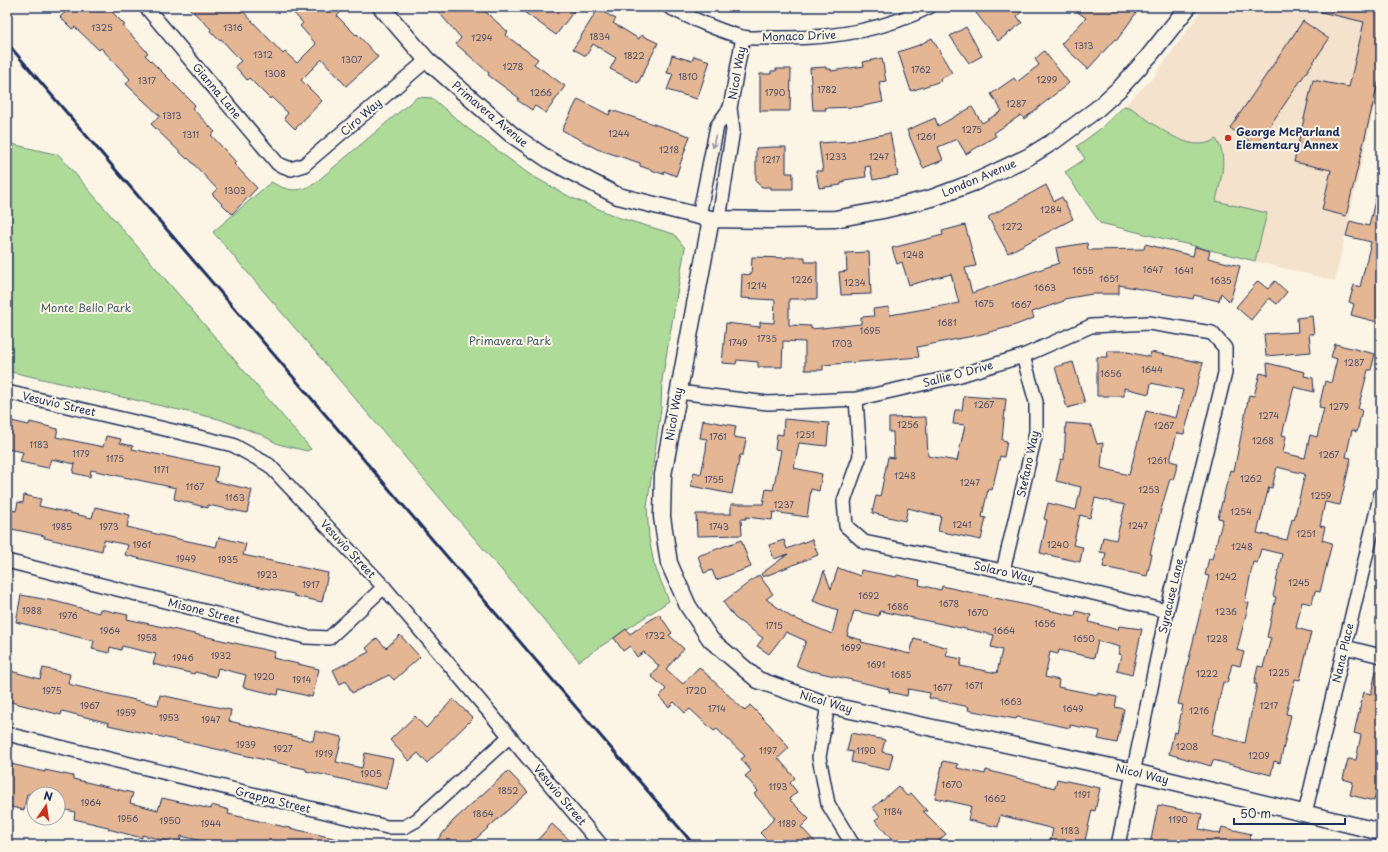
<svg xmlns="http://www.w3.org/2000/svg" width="1388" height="852" font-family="'Playpen Sans',sans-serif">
<rect width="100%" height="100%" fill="#fcf5e5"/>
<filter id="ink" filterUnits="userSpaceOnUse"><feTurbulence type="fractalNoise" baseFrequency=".025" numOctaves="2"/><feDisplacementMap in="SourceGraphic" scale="8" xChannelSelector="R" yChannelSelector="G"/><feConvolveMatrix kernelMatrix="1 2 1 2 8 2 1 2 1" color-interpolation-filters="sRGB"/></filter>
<g filter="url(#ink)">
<path fill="#f5e2cd" d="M1204 7H1381V76L1335 281 1100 223 1065 172 1085 159 1077 146 1100 129 1153 78Z"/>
<path fill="#afdb99" stroke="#65857c" d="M417 97 432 98 466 127 529 174 570 197 620 218 674 234 685 248 662 380 661 409 647 507 649 538 654 564 669 601 579 661 213 232 271 182C288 191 297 193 314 184Z
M1124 106 1131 108C1153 122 1189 157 1216 139 1229 157 1220 182 1216 201L1267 213 1255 261 1100 223 1065 172 1085 159 1077 146 1100 129Z
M7 143 59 155 311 449 307 451 278 444 262 435 219 419 7 371Z"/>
<path fill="#e4b694" stroke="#1b2f5e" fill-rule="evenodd" d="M71 7H107L125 25 123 26 148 53 145 55 195 105 192 108 215 132 211 135 236 162 234 164 257 188 232 214 212 194 217 189 188 158 187 159 151 124 160 116 126 84 130 79 101 48 99 50 75 27 72 29 60 17Z
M188 7H239L283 54 285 52 297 63 316 44 300 26 303 23 288 7H346L337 16 356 35 357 34 378 57 346 86 322 59 301 80 322 101 295 129 284 118 288 113 271 97 270 99 249 78 247 80 235 66 241 61 221 39 219 40 210 31 211 29Z
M434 7H480L508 32 505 35 538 59 534 64 565 86 546 113 535 106 532 110 517 100 519 98 488 75 489 73 456 44 461 38Z
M517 7H577L556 35Z
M984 7H1027L1017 16 1022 23 998 41 976 13Z
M1071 7H1128L1136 13 1117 40 1115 39 1088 69 1061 44 1086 18Z
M1322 7H1381V76L1379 83H1378L1346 216 1322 210 1331 170 1294 162 1313 80 1349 87 1364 22 1321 12Z
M598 9 616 19 613 23 639 39 641 35 658 43 638 83 610 69 616 58 593 44 586 56 573 49Z
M1303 21 1329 39 1256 146 1230 128Z
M966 27 982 56 969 63 950 36Z
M932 38 952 73 940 79 941 81 911 91 898 52 919 45Z
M1044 51 1069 83 1024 119 1021 115 994 133 996 136 966 154 957 139 938 147 943 160 923 168 907 130 935 118 938 126 972 107 982 123 1002 111 991 94 1014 78 1017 82 1039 65 1035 59Z
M672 55 692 61 694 56 710 61 697 99 667 90 673 74 667 73Z
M882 58 886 81 879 82 883 102 858 107 825 108 826 110H813L810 68 826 67V69H831V71L864 66 863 62Z
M776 69H791L790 111H760V74H771V71H776Z
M578 99 609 115 611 110 690 136 676 176 664 171 663 174 640 166V163L597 149 562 130Z
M890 133 898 175 873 180 870 166 865 167 866 177 844 180V182L841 183V185L819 188 816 171H823L819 143 850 141Z
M774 147H786V173H793V189H771V187H762L756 182V148Z
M1046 185 1054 201 1062 197 1073 219 1008 253 988 217Z
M1376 196H1381V323L1351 315 1354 304 1349 302 1354 285 1360 287 1371 242 1346 236 1350 221 1369 226Z
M965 225 976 266 965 268 972 293 1059 263 1056 248 1087 243 1088 250 1144 249 1145 244 1193 256 1195 247 1210 251 1208 258 1240 266 1230 302 1221 293 1219 301 1194 295 1193 299 1119 285V294H1092L1064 299V301L1032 312 1034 318 1013 326 978 335 917 347 919 357 823 365V370H805V342L783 341 782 367H758V362L737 360 736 364 722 363 726 323 760 327V322L774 323 775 300 741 298 742 274 751 275 752 257 786 258V257H805V262H817V299H789V325L811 326V329L861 324V317L874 316 873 309 889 307 890 315 959 303 951 274 909 285 902 262 897 264 892 248 943 235 942 231Z
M869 252 871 294 841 295 839 272 847 271 846 253Z
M1258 281 1268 289 1275 281 1287 292 1277 304 1269 298 1251 320 1236 307Z
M1312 316 1314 334H1309L1311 352 1266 356 1264 334 1298 332 1297 318Z
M1335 344 1375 354 1371 370H1368L1358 409 1362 410 1357 432 1352 430 1346 457 1351 458 1340 505 1325 502 1320 526 1325 527 1322 540 1332 543 1320 592 1315 591 1312 604 1302 602 1296 628 1311 632 1300 680 1295 679 1286 714 1291 715 1280 763 1274 761 1271 775 1213 760 1211 766 1169 754 1174 732 1177 733 1183 705 1178 704 1209 576 1205 575 1209 558 1212 559 1223 519 1218 518 1230 470 1234 471 1249 395 1254 396 1260 373 1268 375 1267 363 1305 372 1304 376 1313 378 1314 392 1294 387 1282 435 1286 436 1283 453 1305 458 1310 435 1317 437 1324 408 1319 407 1325 381 1331 383 1337 359 1331 357ZM1277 467 1305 474 1294 520 1292 519 1287 540 1257 533 1269 487 1272 488ZM1261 549 1282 554 1273 596 1276 597 1267 637 1271 638 1263 667 1258 666 1254 684H1257L1245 743 1212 734 1223 682 1227 683 1232 664 1240 666 1244 652 1237 650 1249 603 1245 602 1253 562 1257 563Z
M1107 351H1123L1150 357 1151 352 1203 363 1184 434 1177 433 1170 461 1178 463 1173 480 1170 479 1162 506 1150 554H1152L1147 576 1103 567 1106 553 1100 552 1103 537 1116 540 1125 505 1095 498 1090 518 1080 515 1073 545 1083 547 1080 562 1040 553 1047 520 1044 519 1048 503 1076 510 1081 487 1056 481 1061 459 1064 460 1066 423 1091 425 1097 444 1103 443 1101 468 1129 475 1146 411 1176 418 1183 390 1151 383 1149 394 1124 388V396H1097V357H1108Z
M1073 362 1085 403 1067 408 1055 367Z
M964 396 1006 399 1002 440 1007 441 1004 457 1000 456 992 490 988 489 982 517 986 518 981 540 938 531 941 516 935 515 908 508 905 521 872 513 876 496 880 497 888 457 894 458 893 432H889V418L926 417 928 456 957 461 965 425 953 424 955 410H962Z
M784 419 829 423 827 446 799 443 794 468 822 474 819 491 811 489 807 517 773 512 772 520 746 517V519H741L742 535 697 536 696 514H731V504H763L766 489 773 490 781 450 775 449 777 434 783 435Z
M7 420 29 425 30 422 58 429 56 437 103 447 106 436 121 439 120 443 133 446 132 449 218 467 215 481 252 490 247 513 208 505V508L174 499 176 488 91 470 90 477 73 473 75 464 51 459 48 468 20 462 23 452 7 449Z
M703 420 736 426 734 437 746 439 743 455H740L732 494 691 486 694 472 701 474 706 450 707 439 700 438Z
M24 495 41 499 39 506 92 518 95 507 130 515 127 527 169 537 216 547 219 537 246 544 243 555 328 573 322 602 294 596V594L236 582 125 555 128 545 104 540 102 551 44 538 45 536 7 528 11 510 16 511 18 502 23 503Z
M812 539 818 555 763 577 761 574 788 554 774 559 769 545 784 540 787 549Z
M741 540 751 567 716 580 712 570 704 573 698 556Z
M838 568 860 576 861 570 896 577 897 575 920 580 919 585 941 590 942 586 1075 616 1076 611 1091 615 1089 622 1118 630 1119 626 1142 629 1132 675 1117 671 1121 655 1118 654 1120 647 1098 641 1094 658 1059 650 1058 654 1050 652 1045 677 1059 680 1058 687 1098 695V693L1117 697 1115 707 1124 709 1117 743 1098 739 1100 731 1070 725V728L1017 717 1016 719 983 713 968 710 969 707 929 698 930 693 908 689 907 696 889 692V689L852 680 812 671V672L796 666 806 641 786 632 769 654 757 646 763 638 735 618 723 602 759 575 773 594 766 599 791 617 832 634 838 610 813 601 824 571 831 589ZM854 611 879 616 880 611 994 635 991 647 1002 650 997 673 960 666 962 659 946 656 948 648 914 638 910 654 861 642 862 640 847 636Z
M21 595 54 601 99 613 100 609 128 615 127 619 275 652 273 658 319 669 312 697 279 689 278 695 243 687 246 675 218 668 216 677 195 672 194 674 153 664 156 654 122 646 121 650 110 647 109 653 92 649 94 641 16 622Z
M659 614 672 633 669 635 684 649 666 669 683 684 699 667 745 711 750 705 770 725 789 748 778 758 795 778 790 783 797 792 789 799 809 819 801 827 818 845H772L760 833 775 818 754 794 758 791 745 776 751 771 741 759 745 756 717 729 714 731 690 709 685 713 674 702 669 707 659 697 666 689 651 676 659 666 644 652 637 657 630 646 623 651 614 638 626 629 630 634Z
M400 635 420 657 394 680 389 675 352 693 346 681 340 684 333 670 369 652 366 648 377 638 386 648Z
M43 668 70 674 68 684 113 695 158 705 160 695 231 710 229 721 313 741 315 731 342 737 336 762 362 768 365 753 393 759 386 789 306 771V769L108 725 109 723 62 711 61 715 7 701V670L40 679Z
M1376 671 1381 672V772L1374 801 1350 795 1353 782 1343 779 1348 759 1356 760 1361 735 1354 733 1357 720 1364 692 1371 694Z
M453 699 473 718 427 763 418 753 409 761 390 740 415 716 426 728Z
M851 733 885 740 882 752 893 754 889 770 851 762 853 752 847 751Z
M943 761 958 764 957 768 985 774 986 770 1055 788 1057 779 1100 788 1095 811 1092 810 1084 845H1060L1050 843 1053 829 1000 815 998 827 968 820 971 806 935 798Z
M11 764 45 772V770L73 776V779L133 793 130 803 158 810 162 798 211 809 212 805 229 810 228 814 342 840V845H219L181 836 179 844 142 835V838L108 829V827L74 819 75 812 58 808V794H27L24 810 7 806V782Z
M508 771 528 792 469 845H433L453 821Z
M898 786 907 796 911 793 927 811H923L946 834 934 845H896L875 820 880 816 873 808Z
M1158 805 1202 814 1199 829 1220 834 1222 827 1251 834 1248 845H1150Z
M552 824 575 845H533Z"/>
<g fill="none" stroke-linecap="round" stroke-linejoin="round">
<g stroke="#1b2f5e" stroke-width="16">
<path id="minor" d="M146 7 278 164 291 169 304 165 427 60
M669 7C688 17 722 32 742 37 752 39 763 37 773 38 826 39 881 32 929 7
M699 216 717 126 730 108
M719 219 733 130 730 108 743 37
M7 392 233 445 269 465 384 587 601 845
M678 392 768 403 856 399 957 376 1023 356 1091 326 1149 323 1212 333 1225 348V373L1167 611 1118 845
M856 399 860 456 844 501 846 526 864 542 1003 571 1167 611
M7 561 306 637 329 638 384 587
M1003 571 1036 432V402L1023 356
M1345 647 1381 656
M828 705 819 757 828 804 853 845
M7 734 387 827H404L417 820 510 736
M1305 813 1381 493"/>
</g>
<g stroke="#1b2f5e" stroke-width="19">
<path id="tertiary" d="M381 7 427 60 511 134 549 160 618 196 711 219 770 220 835 219 883 210 932 198 975 182 1028 157 1054 141 1097 109 1121 87 1149 56 1188 7
M711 219 663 475 662 517 669 563 688 606 711 640 758 680 828 705 1134 772 1381 832"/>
</g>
<use href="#minor" stroke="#fcf5e5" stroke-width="13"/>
<use href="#tertiary" stroke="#fcf5e5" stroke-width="16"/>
<path stroke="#1b2f5e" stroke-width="3" d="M7 43 694 845"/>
</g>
<defs><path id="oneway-shaft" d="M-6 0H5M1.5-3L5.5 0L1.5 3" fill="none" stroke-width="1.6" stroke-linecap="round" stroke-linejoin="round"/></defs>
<use stroke="#8c92a2" href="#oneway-shaft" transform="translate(714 142) rotate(101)"/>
</g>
<circle fill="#c8321e" stroke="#fcf5e5" stroke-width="1.5" cx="1228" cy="138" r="4"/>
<g text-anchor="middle" stroke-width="4" stroke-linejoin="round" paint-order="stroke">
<g font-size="9" fill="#4d516c">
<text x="102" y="31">1325</text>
<text x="233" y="31">1316</text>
<text x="600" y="40">1834</text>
<text x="482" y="41">1294</text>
<text x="1084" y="49">1313</text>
<text x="263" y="58">1312</text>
<text x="634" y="59">1822</text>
<text x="352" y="63">1307</text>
<text x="513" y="70">1278</text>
<text x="921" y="73">1762</text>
<text x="275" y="77">1308</text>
<text x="688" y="80">1810</text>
<text x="1047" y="83">1299</text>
<text x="147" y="84">1317</text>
<text x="827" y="93">1782</text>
<text x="541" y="96">1266</text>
<text x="775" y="96">1790</text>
<text x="1016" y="107">1287</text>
<text x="172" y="119">1313</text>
<text x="972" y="133">1275</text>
<text x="619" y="137">1244</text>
<text x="191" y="138">1311</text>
<text x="926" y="140">1261</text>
<text x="669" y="153">1218</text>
<text x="836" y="160">1233</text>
<text x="879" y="160">1247</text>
<text x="771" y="163">1217</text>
<text x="235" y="194">1303</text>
<text x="1051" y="213">1284</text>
<text x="1012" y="230">1272</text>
<text x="913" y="258">1248</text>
<text x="1153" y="273">1647</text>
<text x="1083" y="274">1655</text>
<text x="1184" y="274">1641</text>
<text x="1109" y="282">1651</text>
<text x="802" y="283">1226</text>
<text x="1221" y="284">1635</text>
<text x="855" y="286">1234</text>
<text x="757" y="289">1214</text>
<text x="1045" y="291">1663</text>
<text x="984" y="307">1675</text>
<text x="1021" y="308">1667</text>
<text x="947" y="326">1681</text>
<text x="870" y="334">1695</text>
<text x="767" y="342">1735</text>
<text x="738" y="346">1749</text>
<text x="842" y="347">1703</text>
<text x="1354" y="366">1287</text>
<text x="1152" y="373">1644</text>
<text x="1111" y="377">1656</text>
<text x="984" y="408">1267</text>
<text x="1339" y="410">1279</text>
<text x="1269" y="419">1274</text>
<text x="908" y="428">1256</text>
<text x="1164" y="429">1267</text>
<text x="805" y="438">1251</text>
<text x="718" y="440">1761</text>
<text x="1263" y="444">1268</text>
<text x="39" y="448">1183</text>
<text x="81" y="457">1179</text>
<text x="1329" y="458">1267</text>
<text x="115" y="462">1175</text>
<text x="1157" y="464">1261</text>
<text x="161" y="473">1171</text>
<text x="905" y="479">1248</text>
<text x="1251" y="482">1262</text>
<text x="714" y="483">1755</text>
<text x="970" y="486">1247</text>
<text x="195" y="490">1167</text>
<text x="1149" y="493">1253</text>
<text x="1321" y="499">1259</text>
<text x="235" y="501">1163</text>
<text x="784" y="508">1237</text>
<text x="1241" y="515">1254</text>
<text x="962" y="528">1241</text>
<text x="1138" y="529">1247</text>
<text x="62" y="530">1985</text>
<text x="109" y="530">1973</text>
<text x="719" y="530">1743</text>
<text x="1306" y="537">1251</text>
<text x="142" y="548">1961</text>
<text x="1058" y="548">1240</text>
<text x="1242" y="550">1248</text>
<text x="186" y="562">1949</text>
<text x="228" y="563">1935</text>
<text x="267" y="578">1923</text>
<text x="1226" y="580">1242</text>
<text x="1299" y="586">1245</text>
<text x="311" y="588">1917</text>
<text x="869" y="599">1692</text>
<text x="949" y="607">1678</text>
<text x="898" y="610">1686</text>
<text x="32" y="614">1988</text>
<text x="1226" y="615">1236</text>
<text x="978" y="616">1670</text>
<text x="68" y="619">1976</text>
<text x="1045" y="627">1656</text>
<text x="774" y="629">1715</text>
<text x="110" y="634">1964</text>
<text x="1004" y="634">1664</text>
<text x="655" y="639">1732</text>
<text x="147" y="641">1958</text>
<text x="1084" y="642">1650</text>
<text x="1217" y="642">1228</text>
<text x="851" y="651">1699</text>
<text x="221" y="659">1932</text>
<text x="183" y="661">1946</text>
<text x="876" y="668">1691</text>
<text x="1279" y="676">1225</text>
<text x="1207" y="677">1222</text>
<text x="901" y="678">1685</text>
<text x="264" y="680">1920</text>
<text x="302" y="683">1914</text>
<text x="974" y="689">1671</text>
<text x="943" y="691">1677</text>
<text x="52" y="694">1975</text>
<text x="696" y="694">1720</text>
<text x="1011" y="705">1663</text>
<text x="90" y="709">1967</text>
<text x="1269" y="709">1217</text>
<text x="717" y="712">1714</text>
<text x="1073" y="712">1649</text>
<text x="1199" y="714">1216</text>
<text x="126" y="716">1959</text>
<text x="169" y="721">1953</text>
<text x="211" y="723">1947</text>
<text x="246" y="748">1939</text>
<text x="1187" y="750">1208</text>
<text x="283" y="752">1927</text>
<text x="768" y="754">1197</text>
<text x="866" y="754">1190</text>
<text x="324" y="757">1919</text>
<text x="1259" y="759">1209</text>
<text x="371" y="777">1905</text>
<text x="952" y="788">1670</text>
<text x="778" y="790">1193</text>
<text x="508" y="794">1852</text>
<text x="1082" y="798">1191</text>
<text x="995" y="802">1662</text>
<text x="91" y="806">1964</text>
<text x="893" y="815">1184</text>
<text x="483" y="817">1864</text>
<text x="128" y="822">1956</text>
<text x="1178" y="823">1190</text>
<text x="170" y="824">1950</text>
<text x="211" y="827">1944</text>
<text x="787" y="827">1189</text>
<text x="1070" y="834">1183</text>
</g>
<g font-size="11" fill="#1b2f5e" stroke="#fcf5e5">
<text transform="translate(799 36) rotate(-2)" y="4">Monaco Drive</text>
<text transform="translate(737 73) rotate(-80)" y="4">Nicol Way</text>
<text transform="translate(217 91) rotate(50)" y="4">Gianna Lane</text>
<text transform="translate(490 114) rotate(40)" y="4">Primavera Avenue</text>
<text transform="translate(361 117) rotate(-41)" y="4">Ciro Way</text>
<text transform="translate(979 178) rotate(-23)" y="4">London Avenue</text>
<text transform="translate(958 374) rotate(-15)" y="4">Sallie O Drive</text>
<text transform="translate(59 404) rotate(13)" y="4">Vesuvio Street</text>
<text transform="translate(674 414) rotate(-80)" y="4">Nicol Way</text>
<text transform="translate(1028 464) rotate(-78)" y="4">Stefano Way</text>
<text transform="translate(348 549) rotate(47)" y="4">Vesuvio Street</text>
<text transform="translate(1004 572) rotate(13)" y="4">Solaro Way</text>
<text transform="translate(1171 596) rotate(-77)" y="4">Syracuse Lane</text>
<text transform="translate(204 611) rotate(14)" y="4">Misone Street</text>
<text transform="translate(1343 653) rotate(-77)" y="4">Nana Place</text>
<text transform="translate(826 702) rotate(16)" y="4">Nicol Way</text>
<text transform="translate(1142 774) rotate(13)" y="4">Nicol Way</text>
<text transform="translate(560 795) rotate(50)" y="4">Vesuvio Street</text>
<text transform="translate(273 800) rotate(14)" y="4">Grappa Street</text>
</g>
<g font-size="11" font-weight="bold" fill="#1b2f5e" stroke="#fcf5e5" text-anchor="start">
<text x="1236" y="136">George McParland<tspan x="1236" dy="13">Elementary Annex</tspan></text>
</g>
<g font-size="11" fill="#405a6d" stroke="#fcf5e5">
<text x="86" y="312">Monte Bello Park</text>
<text x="510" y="345">Primavera Park</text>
</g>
</g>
<rect width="1388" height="852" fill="none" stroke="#fcf5e5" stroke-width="24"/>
<rect x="12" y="12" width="1364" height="828" fill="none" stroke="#1b2f5e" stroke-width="1.5" filter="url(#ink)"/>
<g transform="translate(46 806) rotate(13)"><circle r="19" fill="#fcf5e5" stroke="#a2a6af"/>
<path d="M0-3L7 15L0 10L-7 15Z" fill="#c8321e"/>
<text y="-6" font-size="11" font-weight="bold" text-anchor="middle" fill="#1b2f5e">N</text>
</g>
<path d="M1234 818v6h111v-6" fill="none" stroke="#1b2f5e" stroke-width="2"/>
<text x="1240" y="818" font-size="12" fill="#1b2f5e" stroke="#fcf5e5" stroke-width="3" paint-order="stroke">50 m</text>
</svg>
